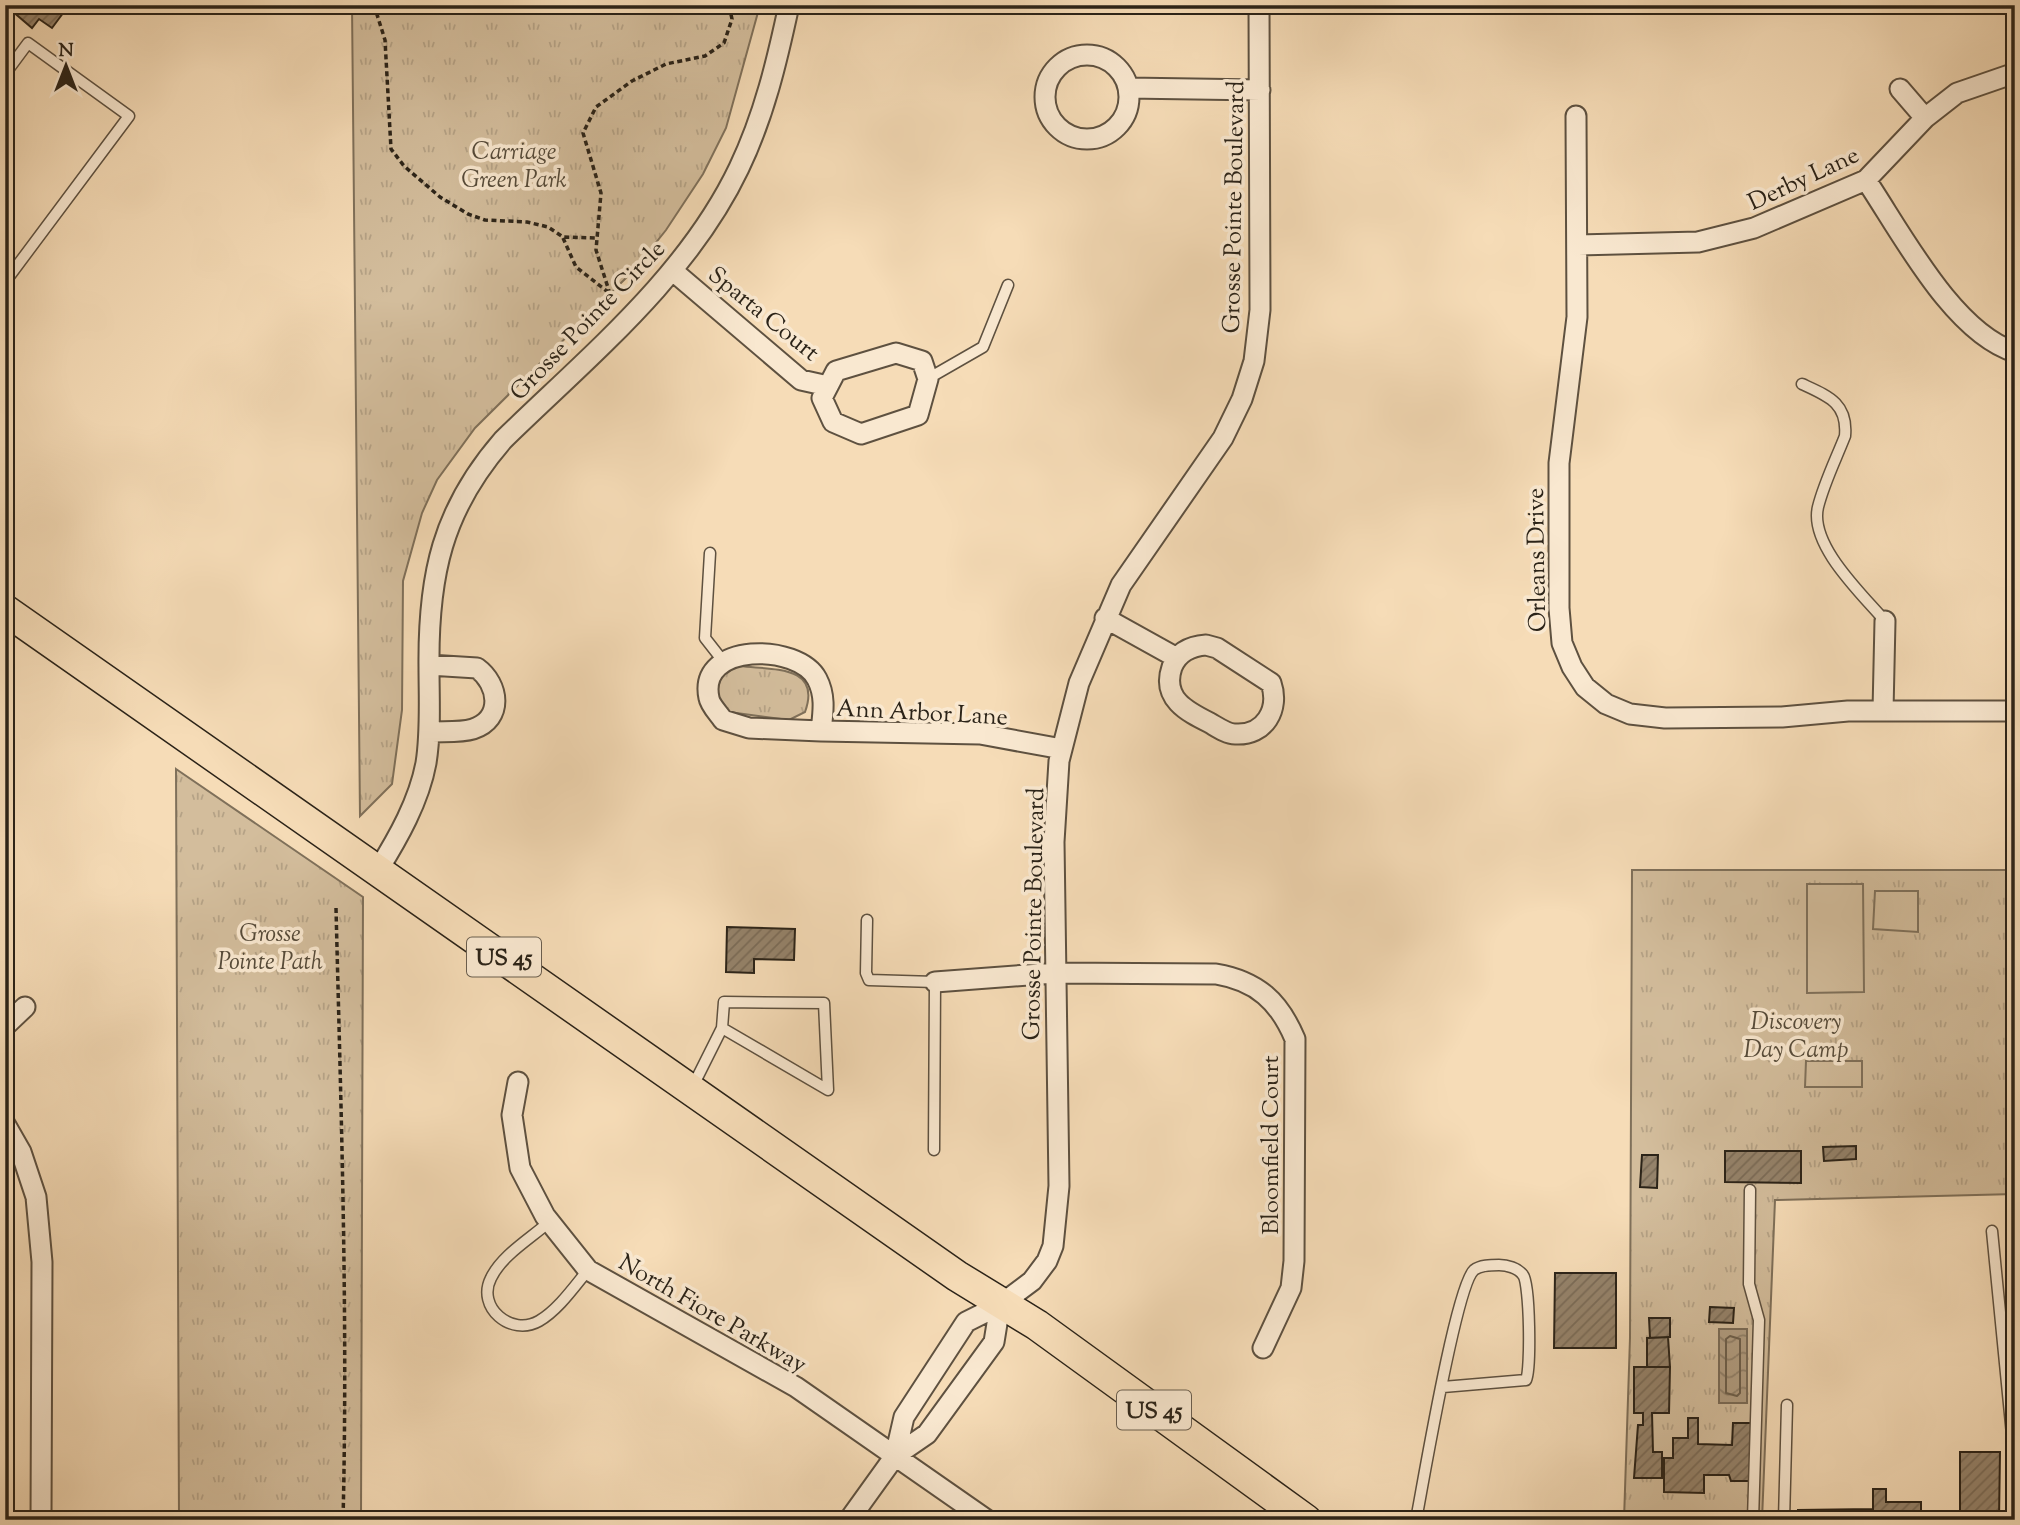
<svg xmlns="http://www.w3.org/2000/svg" width="2020" height="1525" font-family="'Sorts Mill Goudy',serif">
<defs>
<pattern id="grass-tufts" width="24" height="20" patternUnits="userSpaceOnUse" patternTransform="scale(1.75)"><rect width="24" height="20" fill="#d3bd9c"/><path d="M3 7l-1-3M5 7V3M7 7l1-3M15 17l-1-3M17 17v-4M19 17l1-3" fill="none" stroke="#b5a286"/></pattern>
<pattern id="water-waves" width="16" height="10" patternUnits="userSpaceOnUse" patternTransform="scale(1.75)"><rect width="16" height="10" fill="#b19d81"/><path d="M0 5q4-4 8 0t8 0" fill="none" stroke="#908069"/></pattern>
<pattern id="building-hatch" width="6" height="6" patternUnits="userSpaceOnUse" patternTransform="scale(1.75)"><rect width="6" height="6" fill="#95836b"/><path d="M-1 1l2-2M0 6l6-6M5 7l2-2" fill="none" stroke="#7a6b57"/></pattern>
</defs>
<rect width="100%" height="100%" fill="#f6dcb7"/>
<filter id="stains"><feTurbulence type="fractalNoise" baseFrequency=".00286" numOctaves="4"/><feColorMatrix values="0 0 0 0 .2 0 0 0 0 .09 0 0 0 0 .02 0 0 0 .5 -.17"/></filter>
<radialGradient id="worn" r=".72"><stop offset=".6" stop-color="#630" stop-opacity="0"/><stop offset="1" stop-color="#630" stop-opacity=".3"/></radialGradient>
<path fill="url(#grass-tufts)" stroke="#7f705a" stroke-width="2" d="M352 5H760L726 128 703 174 666 230 634 270 475 428 437 480 422 513 403 581 402 710 392 784 360 816Z
M740 666C773 670 822 665 805 712L789 720 729 712 718 703C715 683 721 671 740 666Z
M176 769 363 897 361 1520H179Z
M1632 870H2015V1194L1775 1200 1762 1520H1624L1630 1338Z"/>
<path fill="#d3bd9c" stroke="#7f705a" stroke-width="2" d="M1807 884H1863L1864 992 1807 993Z
M1875 891H1918V932L1873 929Z
M1806 1061H1862V1087H1805Z"/>
<path fill="url(#water-waves)" stroke="#7b6c57" stroke-width="2" d="M1719 1329H1747V1403H1719Z"/>
<g fill="none" stroke-linecap="round" stroke-linejoin="round">
<path stroke="#6e604c" stroke-width="2" d="M1730 1336 1740 1339V1393L1737 1396 1726 1393V1339Z"/>
</g>
<path fill="url(#building-hatch)" stroke="#2b2318" stroke-width="2" d="M5 5H69L52 28 39 19 32 28Z
M727 927 795 929 794 960 754 959V973L726 972Z
M1856 1146V1159L1824 1161 1823 1147Z
M1725 1151H1801V1183L1725 1182Z
M1642 1155H1658L1657 1188 1640 1187Z
M1555 1273H1616V1348H1554Z
M1710 1307 1734 1308 1733 1323 1709 1322Z
M1649 1318H1670V1337L1650 1338Z
M1668 1337 1670 1367H1647V1338Z
M1634 1367H1670L1669 1413H1652L1653 1452H1662V1478H1634L1638 1425H1643V1413H1634Z
M1688 1418H1698V1444L1732 1445 1733 1423H1751V1481H1731L1729 1475H1704V1493L1664 1492V1458H1673V1438H1688Z
M1960 1452H2000L1999 1520H1960Z
M1873 1489H1886V1502H1921V1520H1798V1510L1873 1509Z"/>
<g fill="none" stroke-linecap="round" stroke-linejoin="round">
<g stroke="#5e5140" stroke-width="13">
<path id="service" d="M5 74 28 43 129 116 5 282
M927 375 936 374 983 347 1008 285
M1802 384C1828 396 1848 403 1845 436 1836 459 1824 483 1818 507 1809 545 1862 594 1885 621
M710 553 705 638 723 661
M867 920 866 973 869 980 935 982 934 1150
M693 1086 722 1028 724 1002 824 1003 828 1090 722 1028
M1750 1190 1749 1284 1759 1320 1753 1520
M549 1222C530 1239 502 1255 491 1278 476 1307 511 1337 539 1321 558 1310 574 1287 588 1270
M1992 1231 2015 1465
M1416 1520C1423 1484 1456 1286 1474 1270 1480 1265 1491 1265 1499 1265 1507 1265 1518 1268 1523 1275 1530 1284 1531 1369 1526 1380L1443 1387
M1784 1520 1787 1405"/>
</g>
<g stroke="#5e5140" stroke-width="23">
<path id="minor" d="M1045 97a42 42 0 1 1 84 0a42 42 0 1 1-84 0Z
M1128 88 1260 90
M1900 89 1925 118
M1576 116 1577 317 1559 463V608L1562 643 1572 667 1585 687 1606 704 1630 714 1665 718 1782 717 1848 711H2015
M1866 180C1901 232 1953 333 2015 352
M1578 245 1698 242 1754 228 1866 180 1925 118 1957 93 2015 73
M673 271 801 380 828 386
M896 353 922 361 928 379 918 415 861 434 833 422 822 398 836 371Z
M1105 618 1177 658
M1206 645 1217 648 1271 683C1280 709 1265 736 1235 734 1227 734 1217 727 1210 723 1188 712 1161 699 1172 667 1178 652 1191 646 1206 645Z
M429 665 477 668C499 684 504 719 473 729 460 733 443 731 429 732
M1883 711 1885 621
M821 731 749 728 723 720C719 714 710 705 709 698 697 642 798 643 817 679 826 696 823 713 821 731L980 734 1062 749
M378 870C398 838 419 801 426 763 431 732 429 699 429 667 428 576 442 510 503 440 589 356 687 277 739 168 764 116 777 61 789 5
M935 982 1054 973 1216 974C1257 981 1279 1001 1295 1039L1294 1261 1291 1288 1263 1348
M5 1026 25 1007
M518 1082 512 1115 520 1168 545 1216 588 1270 796 1387 987 1520
M5 1124 21 1152 36 1197 42 1262 41 1520
M895 1456 904 1417 966 1322 1000 1305 1032 1281 1047 1261 1053 1246 1059 1186 1054 842 1059 761 1079 683 1121 585 1223 438 1242 399 1254 361 1260 310 1259 5
M849 1520 895 1456 927 1434 994 1342 1000 1305"/>
</g>
<g stroke="#2b2318" stroke-width="33">
<path id="primary" d="M5 610 957 1276 1037 1325 1306 1520"/>
</g>
<path stroke="#2b2318" stroke-width="3.5" stroke-dasharray="5 3.5" stroke-linecap="butt" d="M374 5 385 40 391 149 404 166 440 197 468 214 485 220 527 222 548 227 563 237 597 238
M563 238 576 267 608 292
M610 294 596 250 601 193 583 133 596 107 632 81 666 64 705 56 724 43 732 19 729 5
M336 908C341 1112 348 1316 343 1520"/>
<use href="#service" stroke="#f9e8d0" stroke-width="10"/>
<use href="#minor" stroke="#f9e8d0" stroke-width="19"/>
<use href="#primary" stroke="#f6dcb7" stroke-width="30"/>
</g>
<g text-anchor="middle" stroke-width="7" stroke-linejoin="round" paint-order="stroke">
<g fill="#f9e8d0" stroke="#695e4f" stroke-width="2">
<rect x="467" y="937.5" width="74" height="39" rx="5"/>
<rect x="1117" y="1390.5" width="74" height="39" rx="5"/>
</g>
<g font-size="23" font-weight="bold" fill="#2b2318">
<text x="504" y="965">US 45</text>
<text x="1154" y="1418">US 45</text>
</g>
<g font-size="24" font-style="italic" fill="#554a39" stroke="#f9e8d0">
<text x="514" y="159">Carriage<tspan x="514" dy="28">Green Park</tspan></text>
<text x="270" y="941">Grosse<tspan x="270" dy="28">Pointe Path</tspan></text>
<text x="1796" y="1029">Discovery<tspan x="1796" dy="28">Day Camp</tspan></text>
</g>
<g font-size="24" fill="#2b2318" stroke="#f9e8d0">
<text transform="translate(1803 178) rotate(-25)" y="8">Derby Lane</text>
<text transform="translate(1233 207) rotate(-89)" y="8">Grosse Pointe Boulevard</text>
<text transform="translate(764 313) rotate(39)" y="8">Sparta Court</text>
<text transform="translate(587 320) rotate(-46)" y="8">Grosse Pointe Circle</text>
<text transform="translate(1536 560) rotate(-91)" y="8">Orleans Drive</text>
<text transform="translate(922 712) rotate(3)" y="8">Ann Arbor Lane</text>
<text transform="translate(1033 914) rotate(-89)" y="8">Grosse Pointe Boulevard</text>
<text transform="translate(1270 1145) rotate(-90)" y="8">Bloomfield Court</text>
<text transform="translate(713 1313) rotate(30)" y="8">North Fiore Parkway</text>
</g>
</g>
<rect width="2020" height="1525" fill="none" stroke="#f6dcb7" stroke-width="28"/>
<rect x="7" y="7" width="2006" height="1511" fill="none" stroke="#2b2318" stroke-width="3.5"/>
<rect x="14" y="14" width="1992" height="1497" fill="none" stroke="#2b2318" stroke-width="2"/>
<g transform="translate(66 66)" stroke="#f9e8d0" stroke-width="5" paint-order="stroke">
<path d="M0-5L12 26L0 18L-12 26Z" fill="#2b2318"/>
<text y="-10" font-size="19" font-weight="bold" text-anchor="middle" fill="#2b2318">N</text>
</g>
<rect width="100%" height="100%" filter="url(#stains)"/>
<rect width="100%" height="100%" fill="url(#worn)"/>
</svg>
